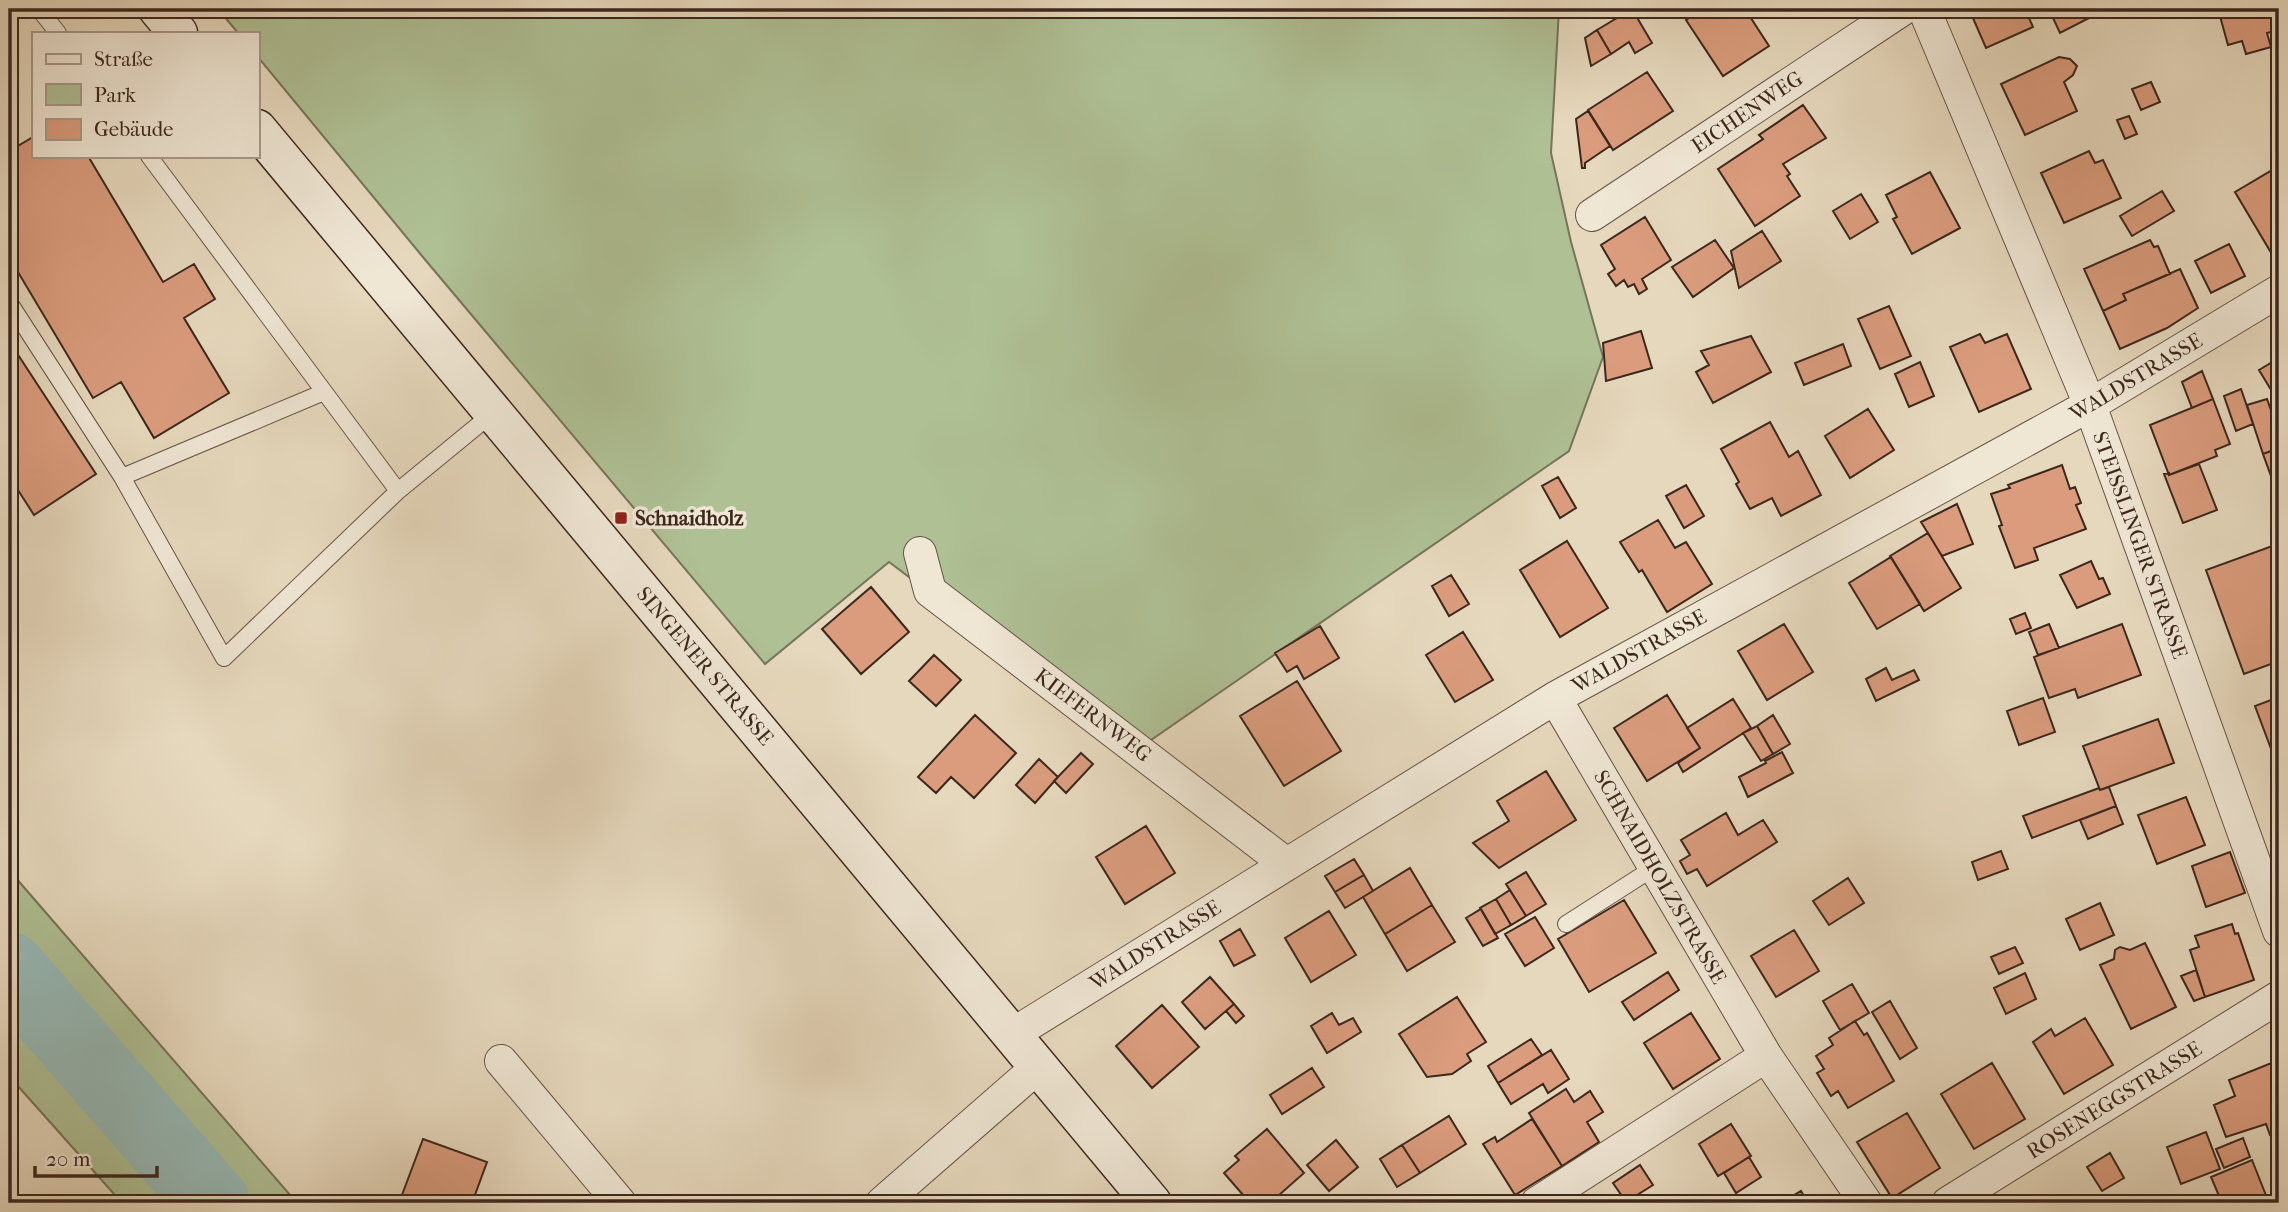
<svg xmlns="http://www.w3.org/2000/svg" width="2288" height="1212" font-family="'IM FELL French Canon',serif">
<rect width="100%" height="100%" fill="#e6d8bd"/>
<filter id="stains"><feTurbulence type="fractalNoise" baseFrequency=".00286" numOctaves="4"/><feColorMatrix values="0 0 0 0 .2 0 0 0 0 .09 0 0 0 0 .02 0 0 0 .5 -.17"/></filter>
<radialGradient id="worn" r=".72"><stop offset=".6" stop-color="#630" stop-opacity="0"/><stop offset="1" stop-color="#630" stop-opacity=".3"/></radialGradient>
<path fill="#afc095" stroke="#767459" stroke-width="2" d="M218 9H1559L1551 153 1571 242 1603 357 1569 451 1138 749 889 562 765 664 422 256 257 56V33H238Z
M9 870 297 1203H122L9 1076Z"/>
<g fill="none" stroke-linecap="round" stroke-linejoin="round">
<path stroke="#97b9b6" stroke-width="74" d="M9 969 213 1203"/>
</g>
<path fill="#da9c7d" stroke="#3c271d" stroke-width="2" d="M1632 9 1652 43 1635 53 1629 42 1611 54 1597 30Z
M1703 9H1745L1769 46 1723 76 1686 20Z
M1969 9H2025L2033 27 1986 48Z
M2071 9H2087L2091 17 2060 33 2053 18Z
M2218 9H2279V30L2267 33 2271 47 2246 54 2242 41 2228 45Z
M1597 30 1611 54 1591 66 1585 38Z
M2059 57 2070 59 2077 66 2073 75 2064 82 2077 111 2025 135 2001 84Z
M1647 72 1673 111 1613 150 1588 110Z
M2151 82 2160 102 2141 110 2132 89Z
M1803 105 1826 138 1783 164 1790 174 1787 176 1800 196 1755 226 1718 169 1763 139 1759 135Z
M1588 111 1610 146 1585 163V168H1582L1576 119Z
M2129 116 2137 134 2125 139 2117 120Z
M33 137V156H88L163 282 194 264 215 299 184 318 229 393 154 438 121 382 93 398 9 257V146L11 150Z
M2089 151 2095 163 2103 160 2121 198 2064 223 2041 173Z
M2274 169 2279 178V252L2273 256 2235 192Z
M1930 172 1960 228 1912 254 1893 219 1897 217 1886 195Z
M2162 191 2174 211 2132 236 2120 216Z
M1861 194 1878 222 1850 239 1833 211Z
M1645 217 1671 260 1642 279 1647 289 1639 294 1634 284 1628 287 1624 280 1616 286 1608 274 1615 269 1601 245Z
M1762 231 1781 261 1739 288 1731 251Z
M1715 240 1734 268 1693 297 1672 267Z
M2150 240 2154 247 2158 246 2170 274 2123 294 2126 300 2103 311 2084 269Z
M2229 244 2245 276 2211 293 2195 261Z
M2180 269 2198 308 2167 328 2120 349 2103 311 2126 300 2123 294Z
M1889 306 1911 356 1880 369 1858 319Z
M1641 331 1652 368 1606 381 1603 343Z
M1980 334 1985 343 2007 334 2031 389 1979 412 1950 347Z
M1751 336 1771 372 1713 403 1696 372 1709 365 1701 351Z
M9 341 96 474 34 515 9 476Z
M1843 344 1851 366 1804 385 1795 363Z
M2279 358V403L2259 370Z
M1920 362 1934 396 1909 407 1895 374Z
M2202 371 2213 399 2192 408 2182 382Z
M2241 389 2253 424 2236 431 2224 396Z
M2213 399 2230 444 2215 450 2217 456 2169 475 2150 425Z
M2267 399 2279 433V448L2263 454 2247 405Z
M1868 409 1894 450 1850 478 1825 436Z
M1770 422 1789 457 1798 451 1821 495 1781 516 1772 498 1750 509 1736 484 1739 482 1721 449Z
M2279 448V486L2275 487 2263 454Z
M2199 464 2217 510 2183 523 2164 474 2169 473V475Z
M2062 465 2070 489 2075 487 2081 503 2076 505 2086 529 2034 548 2038 560 2015 568 1999 526 2002 525 1991 494 2010 488 2008 485Z
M1558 477 1576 508 1560 518 1542 486Z
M1686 485 1704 516 1684 528 1666 496Z
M1957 504 1973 544 1942 556 1921 522Z
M1658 520 1675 548 1686 542 1712 584 1667 612 1642 570 1639 572 1620 542Z
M1928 533 1961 588 1924 611 1890 556Z
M1567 541 1608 608 1560 637 1520 570Z
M2275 545 2279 555V661L2244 674 2206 570Z
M1891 557 1920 604 1877 629 1849 583Z
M2091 561 2099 579 2103 578 2110 594 2077 608 2060 575Z
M1451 575 1469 604 1449 616 1432 586Z
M871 587 909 632 861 674 822 629Z
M2025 613 2031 628 2016 634 2010 619Z
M1784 624 1813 672 1767 700 1738 651Z
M2049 624 2059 648 2038 655 2029 632Z
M2122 624 2141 675 2078 698 2075 689 2049 698 2034 657Z
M1320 626 1339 658 1304 679 1297 666 1287 672 1275 653Z
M1463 632 1493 680 1455 702 1426 655Z
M934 655 961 680 936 706 909 681Z
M1886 668 1892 680 1914 670 1919 680 1876 701 1866 679Z
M1297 681 1341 751 1284 786 1240 716Z
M1667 695 1700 748 1647 781 1614 728Z
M2279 697V760L2276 762 2255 706Z
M2043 698 2055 732 2019 745 2007 711Z
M1733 699 1751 728 1683 772 1678 763 1700 748 1687 728Z
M975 715 1016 753 974 798 951 777 936 793 918 777Z
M1773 715 1790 744 1773 754 1757 726Z
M2158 719 2174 763 2100 790 2083 746Z
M1757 726 1773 754 1761 761 1743 733Z
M1782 752 1793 773 1748 797 1739 777 1766 763 1765 761Z
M1081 753 1093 764 1066 793 1054 781Z
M1039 759 1058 777 1035 803 1016 785Z
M1546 771 1576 820 1499 868 1473 843 1509 821 1497 801Z
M2109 787 2116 806 2032 838 2023 816 2099 788 2100 790Z
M2186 797 2205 845 2157 864 2138 815Z
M2116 806 2123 824 2088 839 2080 820Z
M1726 813 1738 835 1763 820 1777 842 1707 886 1697 869 1687 874 1680 861 1690 855 1681 840Z
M1146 826 1175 873 1125 904 1096 857Z
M2001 851 2008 869 1978 880 1972 862Z
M2230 852 2245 893 2206 907 2192 866Z
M1354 859 1364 875 1335 892 1325 876Z
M1410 868 1432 905 1385 934 1363 897Z
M1526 872 1546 904 1526 916 1506 884Z
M1364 875 1373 891 1345 908 1335 892Z
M1848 878 1864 903 1829 925 1813 901Z
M1510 890 1526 916 1511 925 1496 899Z
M1496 899 1511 925 1495 934 1480 908Z
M1624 900 1656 953 1589 992 1558 939Z
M2100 903 2114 935 2080 950 2066 919Z
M1432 905 1455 942 1407 971 1385 934Z
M1481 909 1498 938 1483 946 1466 918Z
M1329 911 1356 955 1311 982 1285 938Z
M1535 917 1554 948 1525 966 1505 934Z
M2232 924 2235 934 2238 933 2254 980 2205 997 2190 950 2199 947 2195 936Z
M1240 929 1255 955 1234 966 1220 941Z
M1794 930 1819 971 1776 997 1751 956Z
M2145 943 2176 1007 2131 1029 2100 965 2114 959 2115 950 2120 947 2130 950Z
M2015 947 2023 963 1999 974 1991 957Z
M2196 970 2205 997 2194 1001 2181 976Z
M1668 972 1679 990 1634 1020 1622 1002Z
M2025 973 2036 999 2006 1014 1994 988Z
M1210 977 1234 1004 1205 1029 1182 1002Z
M1852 984 1869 1013 1840 1030 1823 1001Z
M1457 997 1486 1042 1467 1054 1471 1061 1452 1074 1427 1077 1399 1034Z
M1890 1001 1917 1048 1900 1059 1872 1012Z
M1234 1004 1244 1016 1236 1023 1226 1011Z
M1162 1005 1199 1047 1152 1088 1116 1046Z
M1332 1013 1339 1025 1353 1018 1361 1032 1327 1053 1311 1026Z
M1691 1013 1720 1059 1673 1089 1644 1043Z
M2085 1018 2113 1065 2064 1094 2033 1042 2051 1029 2055 1036Z
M1855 1021 1864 1035 1867 1033 1894 1081 1848 1108 1838 1091 1831 1096 1817 1073 1824 1069 1816 1056 1833 1045 1829 1038Z
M1531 1039 1542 1055 1498 1083 1488 1066Z
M1551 1050 1569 1079 1548 1093 1543 1084 1511 1104 1498 1083Z
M2279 1060V1132L2270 1135 2266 1124 2226 1137 2214 1105 2235 1096 2229 1080Z
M1992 1063 2025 1119 1974 1149 1941 1094Z
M1312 1068 1324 1087 1282 1114 1270 1095Z
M1566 1089 1574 1102 1590 1091 1603 1112 1587 1122 1599 1142 1562 1166 1529 1113Z
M1907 1113 1940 1168 1892 1198 1857 1142Z
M1449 1116 1466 1144 1420 1173 1402 1145Z
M1532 1119 1562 1166 1515 1195 1483 1144 1495 1137 1497 1142Z
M1731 1124 1751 1156 1718 1176 1699 1144Z
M1267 1129 1304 1173 1270 1203H1250L1224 1173 1239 1160 1235 1156Z
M2206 1132 2220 1169 2181 1184 2167 1147Z
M2243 1138 2250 1157 2224 1168 2216 1149Z
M423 1139 487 1162 472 1203H399Z
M1336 1140 1358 1167 1329 1191 1307 1165Z
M1402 1145 1420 1173 1397 1187 1380 1159Z
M2110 1153 2124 1178 2102 1191 2087 1167Z
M1749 1157 1761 1177 1736 1193 1724 1173Z
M2252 1160 2269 1203H2222L2211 1177Z
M1640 1165 1653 1185 1626 1202 1613 1183Z
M1801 1191 1808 1203H1781Z"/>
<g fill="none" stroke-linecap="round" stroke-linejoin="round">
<g stroke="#665345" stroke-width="18">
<path id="service" d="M39 9 58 33
M149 156 398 491
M9 302 122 477 224 658 398 491 493 413
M122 477 324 392
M1566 924 1655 867"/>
</g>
<g stroke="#665345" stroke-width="34">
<path id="minor" d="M1924 9 2090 405 2279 931
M1592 215 1903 9
M920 553 930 591 1285 863
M1555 698 1766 1056 1866 1203
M1013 1034 1555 698 2090 405 2279 291
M501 1061 620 1203
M882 1203 1039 1066
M1537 1203 1766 1056
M1948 1203 2279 997"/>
</g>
<g stroke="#3c271d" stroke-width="41">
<path id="secondary" d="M158 9 178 33
M257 129 1152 1203"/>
</g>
<use href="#service" stroke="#efe6d4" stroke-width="16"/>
<use href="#minor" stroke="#efe6d4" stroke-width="32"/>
<use href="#secondary" stroke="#efe6d4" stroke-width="38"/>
</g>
<rect fill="#8f2418" stroke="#efe6d4" stroke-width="2.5" x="614" y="511" width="14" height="14" rx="3.5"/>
<g text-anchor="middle" stroke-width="7" stroke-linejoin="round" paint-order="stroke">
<g font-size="21" fill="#3c271d" stroke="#efe6d4">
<text transform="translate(1747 112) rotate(-34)" y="7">EICHENWEG</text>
<text transform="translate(2136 377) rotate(-31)" y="7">WALDSTRASSE</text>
<text transform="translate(2140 545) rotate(70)" y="7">STEISSLINGER STRASSE</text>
<text transform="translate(1639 651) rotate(-29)" y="7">WALDSTRASSE</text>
<text transform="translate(705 666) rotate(50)" y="7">SINGENER STRASSE</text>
<text transform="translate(1093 715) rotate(37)" y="7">KIEFERNWEG</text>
<text transform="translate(1660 877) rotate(60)" y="7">SCHNAIDHOLZSTRASSE</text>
<text transform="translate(1155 945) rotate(-32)" y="7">WALDSTRASSE</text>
<text transform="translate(2114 1100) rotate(-32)" y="7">ROSENEGGSTRASSE</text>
</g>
<g font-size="21" font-weight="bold" fill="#3c271d" stroke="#efe6d4" text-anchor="start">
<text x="635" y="525">Schnaidholz</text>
</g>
</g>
<rect width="2288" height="1212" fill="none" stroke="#e6d8bd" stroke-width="35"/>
<rect x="10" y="10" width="2267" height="1191" fill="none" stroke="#3c271d" stroke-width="3.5"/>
<rect x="18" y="18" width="2253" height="1177" fill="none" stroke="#3c271d" stroke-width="2"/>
<rect x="32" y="32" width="228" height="126" fill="#efe6d4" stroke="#a79a8b" stroke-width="2"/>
<rect x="46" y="54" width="35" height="10" fill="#efe6d4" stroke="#a79a8b" stroke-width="2"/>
<text x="94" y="66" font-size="21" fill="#3c271d">Straße</text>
<rect x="46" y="84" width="35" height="21" fill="#afc095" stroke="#a79a8b" stroke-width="2"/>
<text x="94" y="102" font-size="21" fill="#3c271d">Park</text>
<rect x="46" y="119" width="35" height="21" fill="#da9c7d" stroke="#a79a8b" stroke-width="2"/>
<text x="94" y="136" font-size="21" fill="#3c271d">Gebäude</text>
<path d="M35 1166v10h122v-10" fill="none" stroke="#3c271d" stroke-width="3.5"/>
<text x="46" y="1166" font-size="21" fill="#3c271d" stroke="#efe6d4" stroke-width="5" paint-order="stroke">20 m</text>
<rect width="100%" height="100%" filter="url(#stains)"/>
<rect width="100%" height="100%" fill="url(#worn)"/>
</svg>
